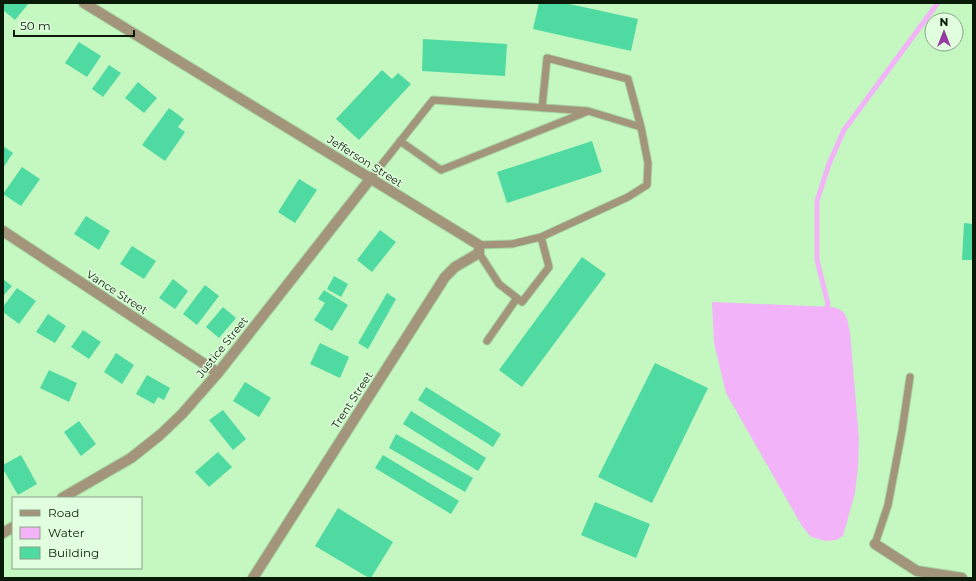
<svg xmlns="http://www.w3.org/2000/svg" width="976" height="581" font-family="Montserrat,sans-serif">
<rect width="100%" height="100%" fill="#c5f7c1"/>
<path fill="#f2b3f9" d="M712 302 832 307C847 310 847 318 850 332L859 439 858 467 855 493 843 536 836 540 826 541 811 537 802 526 726 393 714 343Z"/>
<g fill="none" stroke-linecap="round" stroke-linejoin="round">
<path stroke="#f2b3f9" stroke-width="5" d="M824 312 828 304 817 260V201L829 164 844 130 937 4"/>
</g>
<path fill="#4fdaa2" d="M3 3H29L15 20 3 10Z
M539 3H565L638 19 631 51 533 29Z
M423 39 507 44 505 76 422 71Z
M79 42 101 56 87 77 65 63Z
M109 65 121 73 103 97 92 89Z
M382 70 392 79 398 73 411 84 359 140 336 119Z
M138 82 157 98 144 113 125 98Z
M169 108 184 119 178 127 185 132 165 161 142 145Z
M592 141 602 172 507 203 497 172Z
M3 146 13 153 3 168Z
M22 167 40 179 21 206 3 194Z
M299 179 317 190 295 223 278 212Z
M86 216 110 231 99 250 74 234Z
M964 223 973 224V260H962Z
M380 230 396 242 372 272 357 260Z
M132 246 156 261 144 279 120 264Z
M582 257 606 274 522 387 499 370Z
M334 276 348 284 341 297 327 289Z
M3 279 12 286 3 296Z
M173 279 188 291 175 309 159 298Z
M205 285 219 296 197 325 183 314Z
M17 288 36 301 19 324 3 312V307Z
M324 290 348 305 332 331 314 320 325 303 318 299Z
M387 293 396 299 368 349 358 343Z
M223 307 236 318 219 338 206 327Z
M48 314 66 326 55 343 36 332Z
M83 330 101 342 89 359 71 347Z
M320 343 349 357 340 378 310 364Z
M116 353 134 365 122 384 104 372Z
M655 363 708 388 652 503 598 477Z
M49 370 77 383 69 402 40 388Z
M147 375 170 388 164 400 158 397 154 404 136 394Z
M245 382 271 398 259 417 233 401Z
M426 387 501 434 493 447 418 400Z
M223 410 246 439 233 450 209 420Z
M411 411 486 458 478 471 403 424Z
M79 421 96 444 81 456 64 432Z
M396 434 473 478 465 492 389 448Z
M218 452 232 467 209 487 195 472Z
M21 455 37 484 18 495 3 469V465Z
M383 455 459 501 451 514 375 468Z
M595 502 650 524 636 558 581 535Z
M338 508 393 542 371 578H369L315 546Z"/>
<g fill="none" stroke-linecap="round" stroke-linejoin="round">
<g stroke="#a7d4a3" stroke-width="9">
<path id="service" d="M542 108 547 58 628 79 641 127
M400 141 441 170 586 112
M371 178 433 100 588 111 641 127 648 163 647 185 628 197 541 237 512 244 479 245
M479 253 499 284 522 302 549 267 541 237
M487 341 517 298
M875 544 888 505 902 431 910 377"/>
</g>
<g stroke="#a7d4a3" stroke-width="12">
<path id="minor" d="M84 3 479 245V253L455 267 445 277 253 578
M3 231 218 373
M62 498 131 458 160 435 182 414 218 373 371 178
M3 533 13 527
M875 544 917 571 962 578"/>
</g>
<use href="#service" stroke="#a2957b" stroke-width="7"/>
<use href="#minor" stroke="#a2957b" stroke-width="10"/>
</g>
<g text-anchor="middle" stroke-width="3" stroke-linejoin="round" paint-order="stroke">
<g font-size="11" fill="#091b08" stroke="#e1fede">
<text transform="translate(365 161) rotate(32)" y="4">Jefferson Street</text>
<text transform="translate(117 292) rotate(33)" y="4">Vance Street</text>
<text transform="translate(222 347) rotate(-51)" y="4">Justice Street</text>
<text transform="translate(352 400) rotate(-57)" y="4">Trent Street</text>
</g>
</g>
<rect width="976" height="581" fill="none" stroke="#091b08" stroke-width="8"/>
<rect x="12" y="497" width="130" height="72" fill="#e1fede" stroke="#8ba388"/>
<rect x="20" y="510" width="20" height="6" fill="#a2957b" stroke="#8ba388"/>
<text x="48" y="517" font-size="12" fill="#091b08">Road</text>
<rect x="20" y="527" width="20" height="12" fill="#f2b3f9" stroke="#8ba388"/>
<text x="48" y="537" font-size="12" fill="#091b08">Water</text>
<rect x="20" y="547" width="20" height="12" fill="#4fdaa2" stroke="#8ba388"/>
<text x="48" y="557" font-size="12" fill="#091b08">Building</text>
<g transform="translate(944 32)"><circle r="19" fill="#e1fede" stroke="#8ba388"/>
<path d="M0-3L7 15L0 10L-7 15Z" fill="#9739a3"/>
<text y="-6" font-size="11" font-weight="bold" text-anchor="middle" fill="#091b08">N</text>
</g>
<path d="M14 30v6h120v-6" fill="none" stroke="#091b08" stroke-width="2"/>
<text x="20" y="30" font-size="12" fill="#091b08" stroke="#e1fede" stroke-width="3" paint-order="stroke">50 m</text>
</svg>
